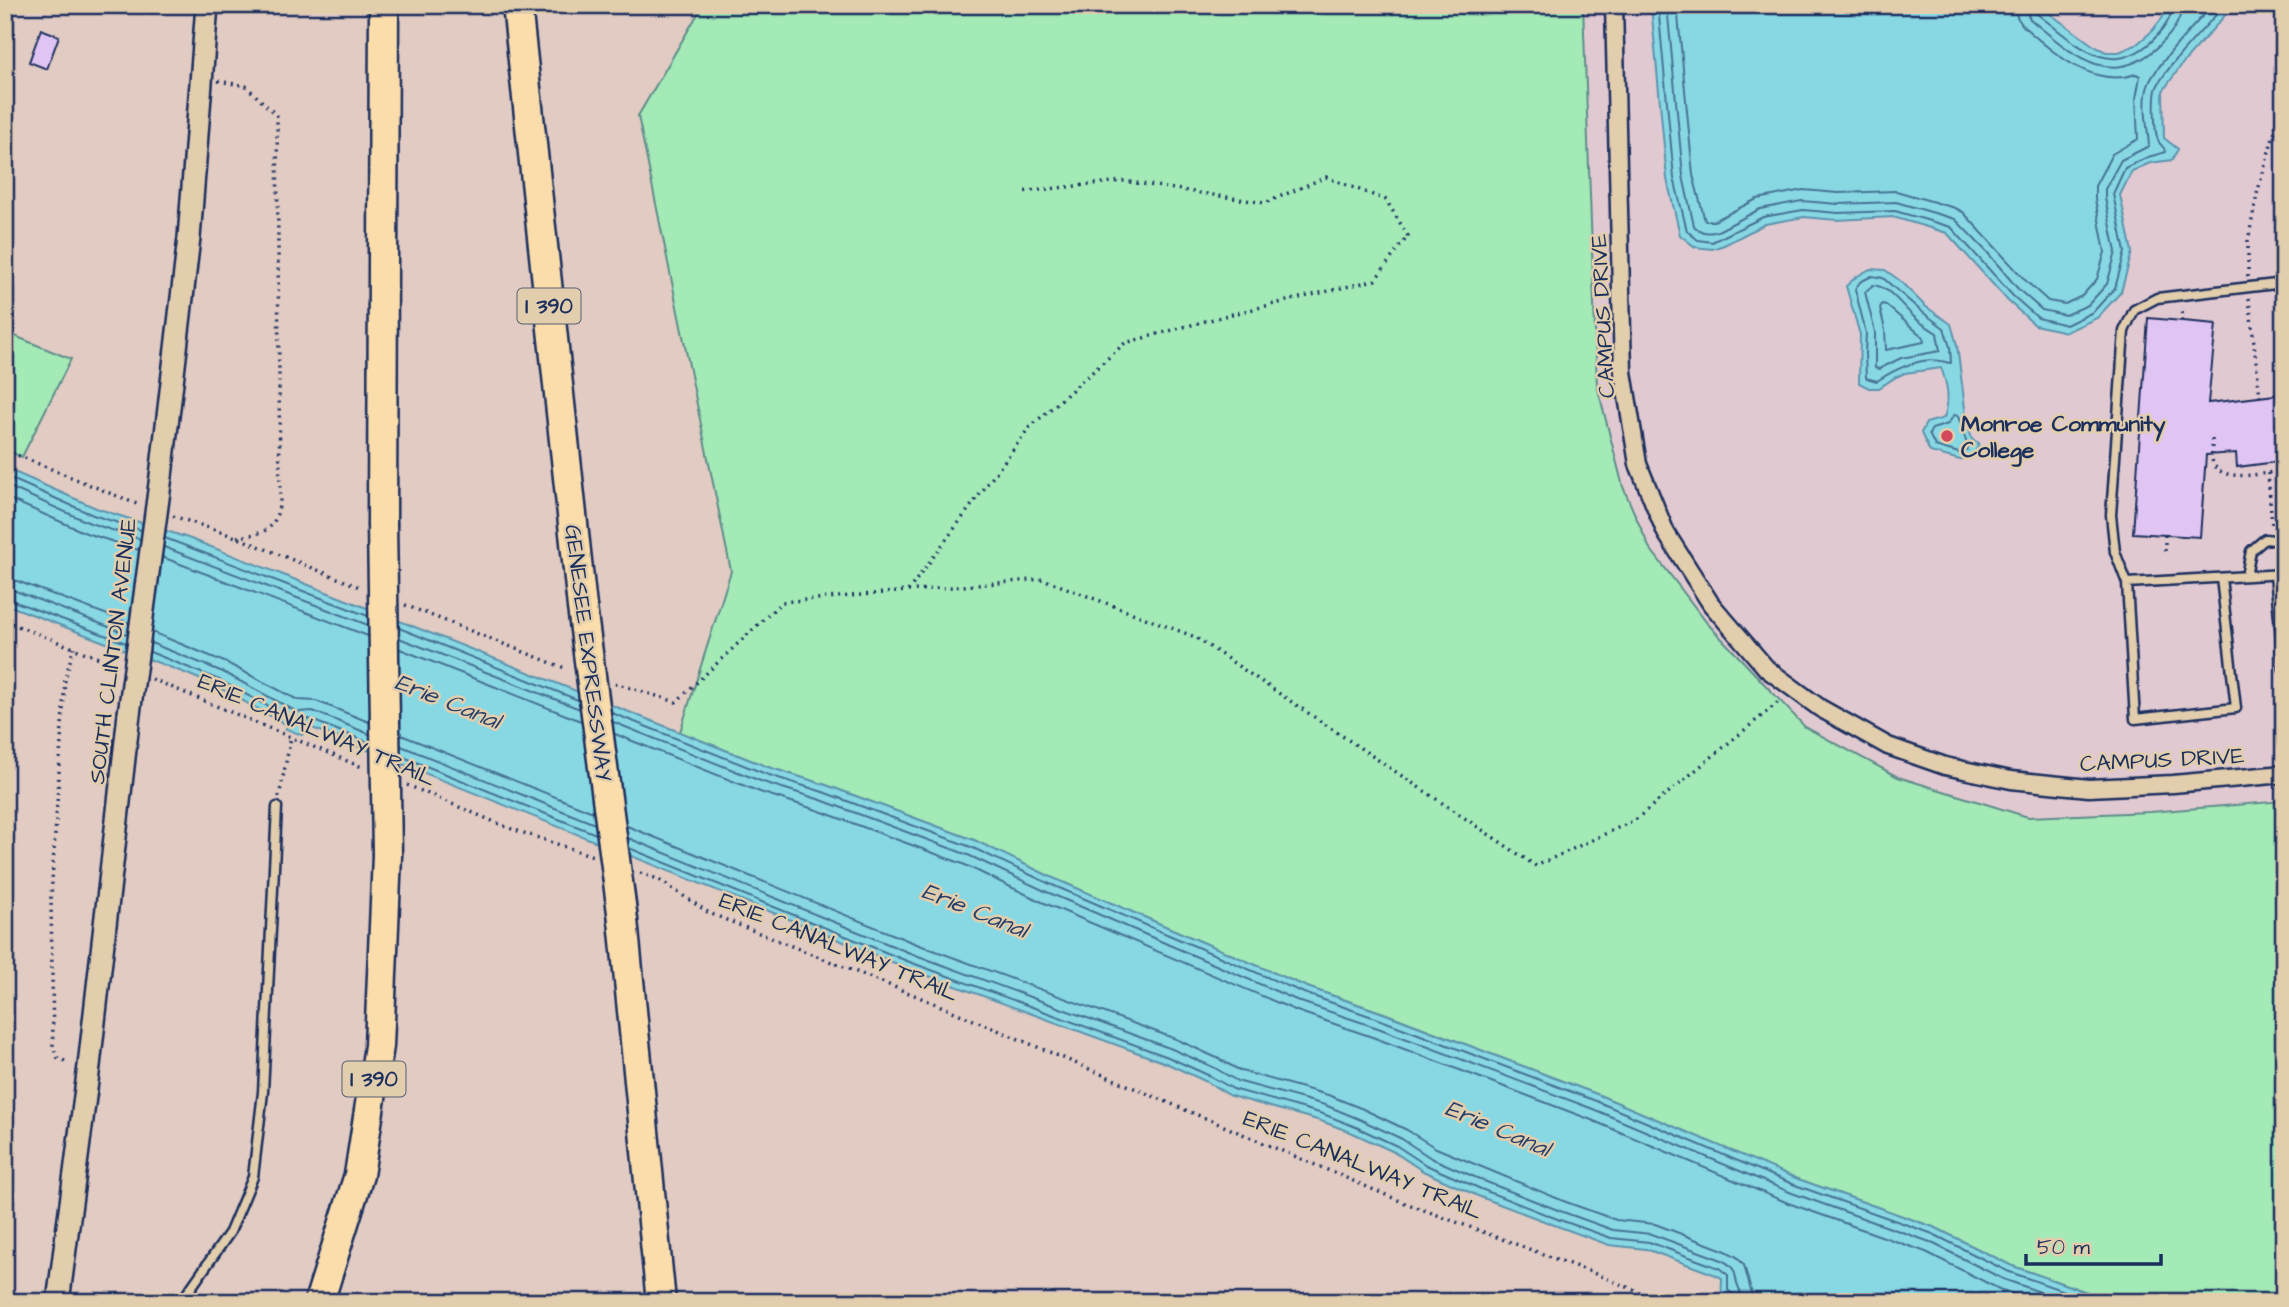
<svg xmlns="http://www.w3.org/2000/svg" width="2289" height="1307" font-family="'Architects Daughter',sans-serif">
<rect width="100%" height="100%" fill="#e1cbc2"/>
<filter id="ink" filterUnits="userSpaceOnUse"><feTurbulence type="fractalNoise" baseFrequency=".0143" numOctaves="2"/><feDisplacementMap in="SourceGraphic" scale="14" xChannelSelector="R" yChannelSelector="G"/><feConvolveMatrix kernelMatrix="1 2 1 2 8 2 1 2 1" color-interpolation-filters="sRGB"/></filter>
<g filter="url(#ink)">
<path fill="#e1c9d1" d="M1583 5H2284V801L2150 812 2028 817 1898 777 1805 727 1707 623 1650 547 1623 487 1597 385Z"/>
<path fill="#a3eab7" stroke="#5f8c8a" stroke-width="2" d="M703 5H1583L1597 385 1623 487 1649 547 1707 623 1805 727 1898 777 2028 817 2150 812 2284 801V1302H2115L2010 1265 1936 1228 1798 1179 1599 1095 1384 1013 1307 987 1053 878 974 840 826 785 768 767 680 732 731 571 638 116Z
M5 332 71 359 22 457 5 450Z"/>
<path fill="#88d8e4" stroke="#5c94ae" stroke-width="2" d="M1651 5H2038L2094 46 2106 52H2119L2136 45 2151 32 2163 17 2167 5H2234L2183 63 2163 91 2164 138 2178 149 2172 160 2150 163 2132 171 2120 195 2132 252 2121 292 2097 318 2066 332 2035 325 2008 301 1947 233 1893 217 1837 220 1804 217 1765 224 1724 245 1712 249 1695 247 1680 235 1667 179Z
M1870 269 1885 270 1899 280 1925 306 1951 324 1957 345 1966 416 1972 440 1979 443 1975 454 1960 460 1930 452 1921 433 1926 423 1944 418C1950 399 1948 386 1941 368L1905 373 1896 377 1879 388H1869L1859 383 1860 335 1846 286 1856 277Z
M5 468 96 508 188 538 286 576 768 767 826 785 974 840 1053 878 1307 987 1383 1013 1599 1095 1798 1179 1936 1228 2010 1265 2114 1302H1735C1718 1295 1722 1294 1722 1278L1716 1275 1646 1249 1609 1245 1557 1226 1478 1196 1423 1171 1394 1152 1353 1133 1321 1121 1231 1096 1207 1082 1166 1063 904 967 786 918 300 723 306 726 302 735 286 729 287 725 216 686 185 673 5 604Z"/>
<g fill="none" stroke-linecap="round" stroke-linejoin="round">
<path stroke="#477394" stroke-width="2" d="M1658 5 1674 178 1687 231 1698 240 1712 242 1763 217 1803 210 1838 213 1895 211 1951 227 2013 296 2038 318 2066 325 2093 312 2115 288 2125 252 2113 194 2125 168 2148 157 2166 152C2165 147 2160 146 2158 140 2154 131 2154 99 2156 90 2160 73 2211 21 2225 5
M1667 5 1683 176 1694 226C1701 233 1708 234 1718 231L1760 209 1802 201 1838 204 1896 202 1955 219 1987 252 2019 290 2042 310 2065 315 2088 305 2107 284 2116 252 2105 198V189L2121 160 2149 146C2148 128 2142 104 2148 86 2153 68 2198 21 2213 5
M1677 5 1693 175 1705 221H1714L1757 199 1803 190 1838 193 1896 191 1955 208 1963 212 2027 282 2048 301 2065 304 2082 296 2097 279 2105 252 2095 199V186L2112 154 2138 139 2136 99 2140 76 2136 74C2093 89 2054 53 2023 26L2017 17 2015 5
M2026 5 2027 13 2030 19C2071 53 2109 91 2158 47 2170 35 2181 23 2182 5
M2034 5 2037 14C2074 41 2107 81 2151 42 2162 31 2171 21 2173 5
M1872 276 1883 278 1921 311 1944 328 1950 347 1951 363C1947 363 1944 361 1940 361 1918 357 1894 370 1877 381L1866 378 1865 354 1866 333 1855 289 1860 282Z
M1873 285C1889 286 1902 306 1913 316 1920 323 1929 328 1937 333L1940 351 1901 358 1879 369 1875 368V332L1865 292Z
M1882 304 1886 305 1923 337 1924 342 1886 350 1885 330 1880 308Z
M1954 415 1958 416 1968 447 1967 450 1959 453 1935 446 1929 434 1932 429 1948 424Z
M5 476 93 515 141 530
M5 485 90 523 140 539
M5 497 86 533 139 550
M165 538 368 616
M164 547 368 625
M162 557 368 636
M5 579 17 581 129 623
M5 589 13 590 127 634
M5 598 126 643
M399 628 578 700
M152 632 227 663 298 700 316 701 369 722
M399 638 580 709
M151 643 223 672 297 712 313 711 369 734
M400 649 581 721
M150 652 219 680 290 718 295 724 309 719 370 743
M612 713 766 774 823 792 971 847 1050 884 1304 993 1381 1020 1596 1101 1795 1185 1933 1234 2007 1271 2095 1302
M613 722 763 782 821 800 968 855 1047 892 1301 1002 1378 1028 1593 1109 1792 1193 1930 1242 2003 1279 2069 1302
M615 734 760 792 817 810 963 864 1042 902 1297 1011 1375 1038 1589 1119 1788 1203 1926 1252 1999 1289 2037 1302
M401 735 593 812
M401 746 595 824
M401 756 596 834
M627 826 914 943 1176 1039 1219 1059 1241 1071 1328 1095 1363 1109 1407 1130 1436 1148 1566 1202 1616 1220 1655 1224 1726 1251 1737 1257 1744 1265 1754 1302
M628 838 910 953 1172 1049 1215 1068 1237 1081 1325 1105 1359 1119 1402 1139 1431 1158 1484 1181 1563 1212 1613 1230 1651 1234 1722 1260C1735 1267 1735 1272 1737 1284 1739 1291 1743 1295 1743 1302
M629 848 907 961 1168 1057 1210 1076 1233 1089 1323 1114 1356 1127 1397 1146 1426 1165 1481 1189 1560 1220 1611 1238 1649 1242 1719 1268 1728 1275V1290L1734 1296V1302"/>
</g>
<path fill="#e0c5f4" stroke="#1b2f5e" stroke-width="2" d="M41 29 59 36 47 69 29 62Z
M2148 318 2216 324 2208 403 2284 394V461L2237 467 2236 453 2206 455 2200 537 2133 533Z"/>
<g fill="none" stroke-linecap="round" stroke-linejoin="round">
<g stroke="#1b2f5e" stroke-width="13">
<path id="lane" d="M2284 283 2157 298 2134 310 2124 331 2111 515 2115 552 2127 583 2284 574
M2275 575 2284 670
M2246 576 2251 551 2265 539 2284 541
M2127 583 2135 719 2236 708 2221 578
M181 1302 230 1232 253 1177 263 1092 277 807"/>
</g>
<g stroke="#1b2f5e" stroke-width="21">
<path id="street" d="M1614 5 1623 372 1638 464 1666 533 1711 604 1767 669 1820 708 1888 746 1945 766 2011 780 2089 788 2173 784 2284 774"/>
</g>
<g stroke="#1b2f5e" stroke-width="26">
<path id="secondary" d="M161 476 189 238 207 5
M58 1302 89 1066 129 714"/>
</g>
<g stroke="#1b2f5e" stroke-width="33">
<path id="highway" d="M517 5 582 607
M382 523 384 5
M623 920 661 1302
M319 1302 359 1175 379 1046 387 855"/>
</g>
<path stroke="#1b2f5e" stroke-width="3.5" stroke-dasharray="2 5" stroke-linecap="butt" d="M218 81 246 86 277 116 280 502C274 532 266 533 237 537
M2248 277V241L2257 194 2284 98
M2249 298 2260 397
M2181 321 2182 307
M2212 439C2212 447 2211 456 2213 463 2222 484 2266 473 2284 470
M5 450 139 505
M2268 473 2272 525
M173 516 236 537 362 588
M2165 535V553
M908 591 1029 428 1125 343 1228 315 1375 280 1408 236 1386 200 1326 177 1265 203 1123 181 1021 192
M405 605 567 669
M5 621 119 666
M152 679 364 768
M615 683 676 702 782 602 1043 579 1195 637 1536 866 1635 820 1781 700
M407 785 509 828 593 856
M279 797 291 737
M640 873 658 879 709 913 929 1001 1405 1203 1591 1272 1663 1302
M65 1061 58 1058 53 1047 51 897 65 679 74 647"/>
<use href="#lane" stroke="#e2cdac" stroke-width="8"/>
<use href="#street" stroke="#e2cdac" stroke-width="16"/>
<use href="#secondary" stroke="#e2cdac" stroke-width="21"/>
<use href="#highway" stroke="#faddab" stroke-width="28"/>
<g stroke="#1b2f5e" stroke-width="26" stroke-linecap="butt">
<path id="secondary-bridge" d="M129 714 161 476"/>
</g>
<g stroke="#1b2f5e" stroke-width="33" stroke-linecap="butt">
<path id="highway-bridge" d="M382 523 387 855
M582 607 623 920"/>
</g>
<use href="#secondary-bridge" stroke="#e2cdac" stroke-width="21"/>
<use href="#highway-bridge" stroke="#faddab" stroke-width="28"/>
</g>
</g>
<circle fill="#d1495b" stroke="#e2cdac" stroke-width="2.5" cx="1947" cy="436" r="7"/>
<g text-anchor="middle" stroke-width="5" stroke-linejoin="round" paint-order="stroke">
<g fill="#e2cdac" stroke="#575e75" stroke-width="2">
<rect x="517.5" y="288.5" width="63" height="35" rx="5"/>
<rect x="342.5" y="1061.5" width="63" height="35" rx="5"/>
</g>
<g font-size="21" font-weight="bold" fill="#1b2f5e">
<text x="549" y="313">I 390</text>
<text x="374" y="1086">I 390</text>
</g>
<g font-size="23" fill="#1b2f5e" stroke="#e2cdac">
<text transform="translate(1602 316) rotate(-93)" y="8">CAMPUS DRIVE</text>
<text transform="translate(112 651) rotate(-83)" y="8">SOUTH CLINTON AVENUE</text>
<text transform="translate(589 653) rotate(83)" y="8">GENESEE EXPRESSWAY</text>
<text transform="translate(317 729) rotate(23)" y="8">ERIE CANALWAY TRAIL</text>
<text transform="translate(2162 759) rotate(-3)" y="8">CAMPUS DRIVE</text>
<text transform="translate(839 946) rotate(22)" y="8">ERIE CANALWAY TRAIL</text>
<text transform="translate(1363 1164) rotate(22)" y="8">ERIE CANALWAY TRAIL</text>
</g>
<g font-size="23" font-weight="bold" fill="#1b2f5e" stroke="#e2cdac" text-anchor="start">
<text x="1961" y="431">Monroe Community<tspan x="1961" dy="26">College</tspan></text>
</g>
<g font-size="24" font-style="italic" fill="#26406b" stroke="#e2cdac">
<text transform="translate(448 701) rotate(22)" y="8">Erie Canal</text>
<text transform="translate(975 910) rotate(22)" y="8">Erie Canal</text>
<text transform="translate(1498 1128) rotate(23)" y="8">Erie Canal</text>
</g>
</g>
<rect width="2289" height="1307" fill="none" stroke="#e2cdac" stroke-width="28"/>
<rect x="14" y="14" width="2261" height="1279" fill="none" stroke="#1b2f5e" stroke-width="2.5" filter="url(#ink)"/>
<path d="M2026 1254v10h135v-10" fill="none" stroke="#1b2f5e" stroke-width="3.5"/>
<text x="2037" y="1254" font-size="21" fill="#1b2f5e" stroke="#e2cdac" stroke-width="5" paint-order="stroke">50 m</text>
</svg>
